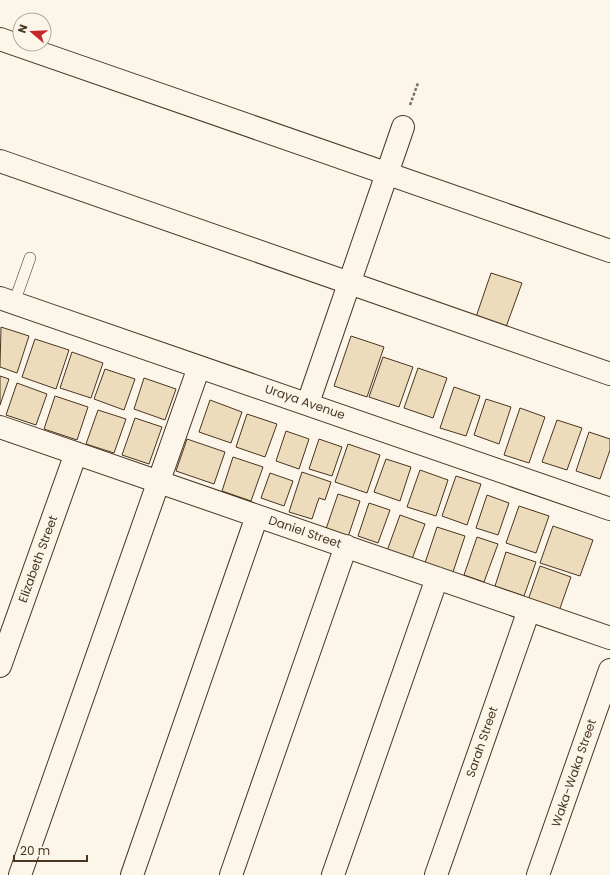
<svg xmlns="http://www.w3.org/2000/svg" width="610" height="875" font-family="Poppins,sans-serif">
<rect width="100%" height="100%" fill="#fbf6e9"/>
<path fill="#ecdcbc" stroke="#4a3520" d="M491 273 522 283 506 327 476 317Z
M1 327 29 336 17 373 0 367Z
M351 336 384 347 367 397 334 386Z
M35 339 69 350 56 389 22 377Z
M72 352 103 363 91 398 60 388Z
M383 357 413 367 399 407 369 397Z
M418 368 447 378 433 418 404 408Z
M105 369 135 379 124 410 94 399Z
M0 376 9 379 0 405Z
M144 378 176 389 165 420 134 409Z
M17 383 47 394 36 425 6 415Z
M454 387 480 396 466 436 440 428Z
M55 396 88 407 77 440 44 429Z
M486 399 511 407 499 444 474 435Z
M210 400 242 412 231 443 199 432Z
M520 408 545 417 529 463 504 455Z
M98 410 126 419 114 453 86 444Z
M247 414 277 424 265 457 236 447Z
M135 418 162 427 149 464 122 455Z
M557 420 582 428 567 470 542 462Z
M286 431 309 439 299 469 276 461Z
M589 432 610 439V450L600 479 576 471Z
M187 439 225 452 214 484 176 471Z
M319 439 342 447 332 476 309 469Z
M348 444 380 455 367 493 335 482Z
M233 457 263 467 251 501 222 491Z
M386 459 411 467 400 501 374 492Z
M420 470 448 480 436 516 407 507Z
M302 472 331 482 325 500 319 498 312 519 289 512Z
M270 473 293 481 284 506 261 498Z
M456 476 481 484 467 525 442 516Z
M338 494 360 501 348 537 326 529Z
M487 495 509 503 498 535 476 528Z
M369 503 390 510 378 543 358 536Z
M519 506 549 516 536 553 506 543Z
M400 515 425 524 412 559 387 551Z
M553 526 593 540 580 576 540 563Z
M437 527 465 536 452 575 424 566Z
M477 537 498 544 484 582 464 575Z
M506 552 536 562 524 596 495 586Z
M540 566 571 577 559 611 528 600Z"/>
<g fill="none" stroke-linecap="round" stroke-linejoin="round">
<g stroke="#4a3520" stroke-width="12">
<path id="service" d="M14 303 30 258"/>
</g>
<g stroke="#4a3520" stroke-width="24">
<path id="minor" d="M0 39 610 251
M0 161 610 374
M0 298 610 509
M308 403 403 127
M0 427 610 638
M0 666 76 453
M20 875 199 367
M132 875 257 516
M231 875 346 546
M333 875 437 578
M436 875 529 610
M538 875 610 670"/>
</g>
<path stroke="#7f6f5c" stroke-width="2.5" stroke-dasharray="3 2" stroke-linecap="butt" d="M410 105 418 83"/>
<use href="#service" stroke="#fbf6e9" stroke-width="11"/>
<use href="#minor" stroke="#fbf6e9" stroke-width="22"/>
</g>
<g text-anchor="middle" stroke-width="3" stroke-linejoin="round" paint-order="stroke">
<g font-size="12" fill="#4a3520" stroke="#fbf6e9">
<text transform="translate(305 402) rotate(19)" y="4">Uraya Avenue</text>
<text transform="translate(305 532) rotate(19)" y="4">Daniel Street</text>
<text transform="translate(38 559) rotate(-70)" y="4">Elizabeth Street</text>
<text transform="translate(482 742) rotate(-71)" y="4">Sarah Street</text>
<text transform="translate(574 773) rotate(-71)" y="4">Waka-Waka Street</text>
</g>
</g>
<g transform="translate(32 32) rotate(289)"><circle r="19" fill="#fbf6e9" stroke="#b4a999"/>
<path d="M0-3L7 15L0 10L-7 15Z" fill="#c62828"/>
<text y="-6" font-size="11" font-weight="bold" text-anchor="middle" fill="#4a3520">N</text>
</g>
<path d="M14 855v6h73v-6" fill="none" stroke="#4a3520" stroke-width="2"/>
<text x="20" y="855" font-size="12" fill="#4a3520" stroke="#fbf6e9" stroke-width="3" paint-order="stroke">20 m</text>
</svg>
